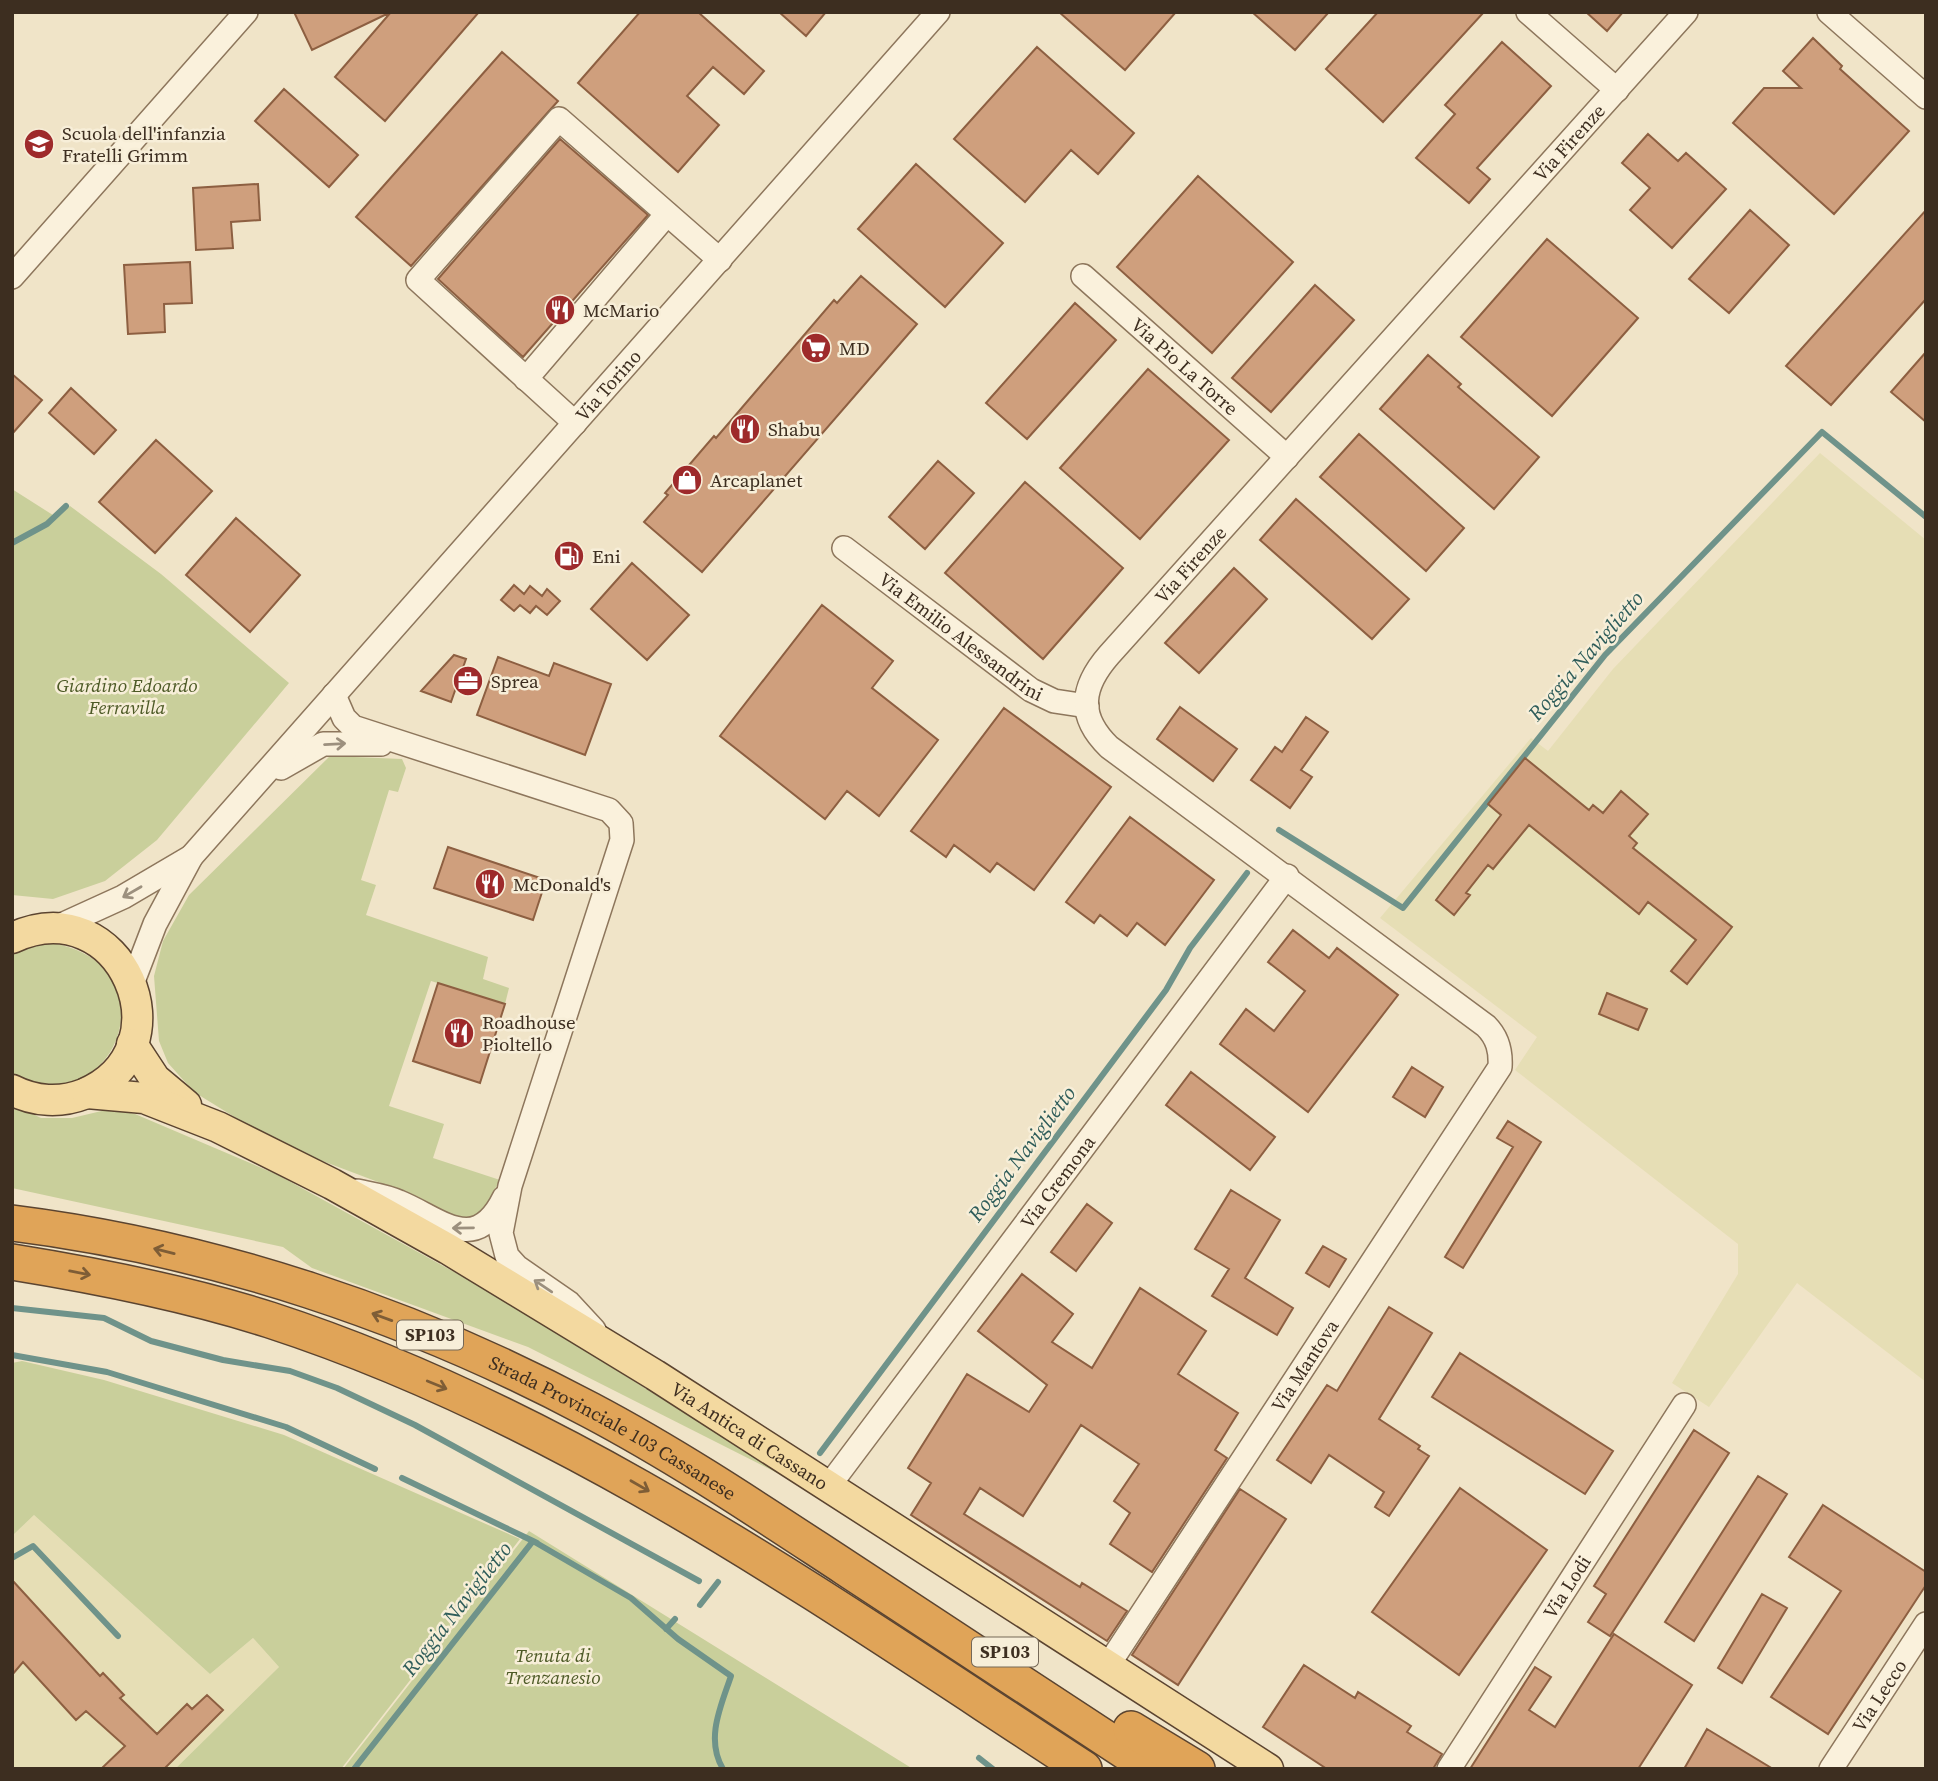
<svg xmlns="http://www.w3.org/2000/svg" width="1938" height="1781" font-family="'Source Serif 4',serif">
<rect width="100%" height="100%" fill="#f0e4c8"/>
<path fill="#e6deb5" d="M1820 453 1926 540V1382L1797 1283 1709 1407 1672 1383 1738 1274V1244L1515 1070 1537 1037 1380 918 1531 738 1548 751 1613 669Z
M34 1515 210 1674 253 1638 279 1667 175 1769H12V1536Z"/>
<path fill="#c9cf9b" d="M12 489 56 517 70 506 161 574 289 683 157 840 105 881 53 899 12 895Z
M330 756 402 759 406 768 398 792 389 790 361 880 376 885 366 915 488 957 483 979 509 988 505 1004 431 981 389 1106 444 1124 433 1158 500 1180 479 1217 453 1220 402 1191 280 1145 194 1092 168 1063 159 1041 154 976 163 941 189 895Z
M51 943C176 963 116 1129 12 1073V955L23 949Z
M12 1104 41 1118H72L110 1109 135 1114 278 1175 505 1300 791 1480 528 1347 312 1268 283 1247 12 1188Z
M22 1361 104 1380 284 1435 520 1539 341 1769H175L279 1667 253 1638 210 1674 34 1515 12 1536V1363Z
M529 1531 913 1769H343Z"/>
<g fill="none" stroke-linecap="round" stroke-linejoin="round">
<path stroke="#6f938a" stroke-width="6" d="M12 543 47 524 66 506
M1279 830 1403 908 1605 655 1822 432 1926 517
M12 1308 104 1318 151 1341 223 1360 290 1371 337 1388 415 1425 699 1581
M12 1355 107 1372 286 1427 375 1469
M820 1453 1166 990 1190 948 1247 873
M402 1478 533 1541 631 1598 678 1639 731 1676C721 1706 705 1739 723 1769
M12 1558 33 1546 118 1636
M700 1605 718 1582
M666 1629 675 1619
M979 1758 993 1769
M354 1769 533 1541 537 1543"/>
</g>
<path fill="#cf9f7d" stroke="#8d5f41" stroke-width="2" d="M294 12H391L312 50Z
M391 12H479L385 121 335 77Z
M640 12H698L764 71 744 94 713 67 687 96 719 125 678 172 578 83Z
M779 12H826L806 36Z
M1059 12H1176L1125 70Z
M1252 12H1329L1295 50Z
M1378 12H1484L1383 122 1326 69Z
M1586 12H1623L1607 31Z
M1813 38 1842 66 1840 69 1909 131 1834 214 1733 123 1764 88H1801L1783 71Z
M1502 42 1551 86 1477 168 1490 179 1469 203 1416 158 1455 114 1445 105Z
M1037 47 1134 133 1098 174 1071 150 1025 202 954 139Z
M502 52 558 101 411 266 356 217Z
M284 89 358 155 329 187 255 121Z
M1648 134 1678 161 1686 153 1726 189 1672 248 1630 210 1650 188 1622 163Z
M560 139 648 215 523 357 438 279Z
M916 164 1003 243 945 307 858 229Z
M1198 176 1293 262 1212 353 1117 267Z
M258 184 260 220 231 222 233 248 196 250 193 188Z
M1750 210 1789 245 1729 313 1689 279Z
M1926 210V299L1831 405 1786 366Z
M1547 239 1638 318 1552 416 1461 337Z
M190 262 192 303 164 304 165 332 128 334 124 265Z
M861 276 917 324 702 572 644 522 668 495 665 493 714 436 716 438 834 300 837 303Z
M1315 285 1354 320 1271 412 1232 378Z
M1075 303 1116 340 1027 439 986 403Z
M1926 352V422L1891 392Z
M1428 355 1461 384 1458 387 1539 457 1494 509 1380 409Z
M1148 369 1229 440 1140 539 1060 468Z
M12 374 42 400 12 434Z
M71 388 116 430 94 454 49 413Z
M1359 434 1464 528 1426 571 1320 477Z
M156 440 212 491 155 553 99 502Z
M938 461 974 493 925 549 889 517Z
M1025 482 1123 568 1043 659 945 573Z
M1296 499 1409 599 1372 639 1260 540Z
M236 518 300 575 250 632 186 575Z
M568 542 583 554 569 570 555 557Z
M632 563 689 615 647 660 591 609Z
M1234 568 1267 599 1199 673 1165 643Z
M514 585 524 594 530 586 542 596 547 589 560 601 547 615 536 606 530 613 520 605 514 611 501 600Z
M822 605 893 661 872 688 938 740 879 816 847 791 825 819 720 736Z
M454 655 466 659 451 702 421 691Z
M498 657 549 676 554 663 611 684 585 755 477 715Z
M1180 707 1237 749 1213 781 1157 739Z
M1004 708 1111 787 1034 890 997 863 990 872 954 845 946 857 911 831Z
M1306 717 1328 732 1301 770 1312 777 1290 808 1251 780 1275 747 1282 752Z
M1525 758 1589 810 1593 805 1603 813 1621 791 1648 814 1629 836 1637 843 1633 848 1732 927 1687 984 1671 971 1696 940 1648 902 1639 914 1529 825 1493 869 1488 865 1466 893 1470 895 1454 915 1436 900 1501 815 1488 804Z
M1130 817 1214 880 1165 945 1137 923 1127 936 1100 915 1094 923 1066 902Z
M448 847 546 880 533 920 434 888Z
M1293 930 1329 958 1337 948 1398 995 1308 1112 1220 1044 1246 1009 1274 1031 1305 991 1268 962Z
M438 983 505 1004 480 1083 413 1061Z
M1607 993 1647 1009 1638 1030 1599 1014Z
M1412 1067 1443 1087 1425 1117 1393 1097Z
M1191 1072 1275 1137 1250 1170 1166 1105Z
M1508 1121 1541 1142 1463 1268 1445 1257 1513 1147 1497 1138Z
M1231 1190 1280 1220 1245 1278 1293 1308 1277 1335 1212 1296 1229 1269 1195 1249Z
M1087 1204 1112 1223 1076 1271 1051 1252Z
M1323 1246 1346 1259 1329 1287 1306 1273Z
M1022 1274 1073 1314 1052 1342 1092 1368 1140 1288 1206 1331 1178 1374 1238 1413 1215 1450 1227 1458 1152 1572 1110 1544 1130 1513 1114 1501 1139 1464 1081 1425 1023 1516 980 1488 964 1514 1080 1587 1082 1583 1127 1611 1107 1641 911 1515 931 1483 908 1468 967 1374 1029 1412 1047 1385 978 1331Z
M1389 1307 1432 1333 1379 1419 1420 1446 1418 1449 1429 1456 1389 1516 1375 1507 1384 1492 1329 1455 1311 1483 1277 1460 1327 1385 1337 1391Z
M1460 1353 1613 1451 1585 1494 1432 1397Z
M1694 1430 1729 1453 1610 1636 1588 1622 1606 1594 1594 1586Z
M1758 1476 1787 1494 1694 1641 1665 1622Z
M1460 1488 1547 1550 1459 1675 1372 1612Z
M1240 1489 1286 1519 1178 1685 1132 1655Z
M1823 1505 1926 1572V1585L1828 1734 1771 1697 1841 1591 1789 1557Z
M12 1580 100 1676 103 1673 124 1695 120 1698 157 1734 187 1704 192 1709 207 1695 223 1710 164 1769H101L125 1746 86 1711 76 1720 23 1662 12 1675Z
M1762 1594 1787 1608 1742 1683 1718 1668Z
M1614 1634 1692 1685 1638 1769H1470L1535 1667 1551 1677 1529 1710 1555 1727Z
M1304 1665 1355 1698 1358 1692 1411 1726 1407 1732 1442 1754 1433 1769H1327L1263 1727Z
M1707 1729 1773 1769H1684Z"/>
<g fill="none" stroke-linecap="round" stroke-linejoin="round">
<g stroke="#8d765c" stroke-width="26">
<g id="minor">
<path d="M1528 12 1617 90"/>
<path d="M1829 12 1926 97"/>
<path id="s1" d="M1083 276 1287 457"/>
<path d="M12 277 246 12"/>
<path d="M526 379 667 214"/>
<path d="M575 423 418 280 559 119 720 260"/>
<path id="s2" d="M844 548 1031 690 1054 701 1087 706"/>
<path d="M334 695 344 718 353 727 609 810 621 823 622 840 510 1186 501 1233 507 1256 517 1267 569 1303 594 1330"/>
<path d="M281 768 323 744H381"/>
<path d="M55 928 123 897 191 857"/>
<path id="s3" d="M132 984 155 924 191 857 938 12"/>
<path d="M357 1191C371 1194 387 1196 399 1202 439 1218 475 1257 504 1198"/>
<path id="s4" d="M828 1487 1287 876"/>
<path id="s5" d="M1109 1664 1500 1067C1501 1051 1498 1038 1486 1026L1109 747C1076 715 1082 686 1109 655L1686 12"/>
<path id="s6" d="M1449 1769 1684 1405"/>
<path id="s7" d="M1831 1769 1926 1624"/>
</g>
</g>
<g stroke="#5b4430" stroke-width="33">
<g id="major">
<path d="M12 938C121 887 191 1049 84 1094 61 1103 35 1102 12 1090"/>
<path d="M132 1044 155 1079 186 1105"/>
<path id="s8" d="M87 1093 144 1098 218 1127 332 1184 448 1249 655 1375 1268 1769"/>
</g>
</g>
<g stroke="#5b4430" stroke-width="38">
<g id="highway">
<path id="s9" d="M12 1223C212 1248 412 1315 590 1410 679 1457 762 1513 846 1568 948 1635 1050 1702 1152 1769"/>
<path d="M12 1262C99 1276 186 1293 270 1320 568 1417 824 1600 1084 1769"/>
<path d="M1131 1729 1197 1769"/>
</g>
</g>
<use href="#minor" stroke="#faf1dc" stroke-width="23"/>
<use href="#major" stroke="#f3d9a0" stroke-width="30"/>
<use href="#highway" stroke="#e0a458" stroke-width="35"/>
</g>
<defs><path id="oneway-shaft" d="M-6 0H5M1.5-3L5.5 0L1.5 3" fill="none" stroke-width="1.6" stroke-linecap="round" stroke-linejoin="round" transform="scale(1.75)"/></defs>
<g stroke="#9c907e">
<use href="#oneway-shaft" transform="translate(335 744) rotate(-3)"/>
<use href="#oneway-shaft" transform="translate(132 892) rotate(150)"/>
<use href="#oneway-shaft" transform="translate(463 1228) rotate(179)"/>
<use href="#oneway-shaft" transform="translate(543 1286) rotate(-146)"/>
</g>
<g stroke="#7e5d36">
<use href="#oneway-shaft" transform="translate(164 1251) rotate(-166)"/>
<use href="#oneway-shaft" transform="translate(80 1273) rotate(11)"/>
<use href="#oneway-shaft" transform="translate(382 1317) rotate(-160)"/>
<use href="#oneway-shaft" transform="translate(437 1385) rotate(22)"/>
<use href="#oneway-shaft" transform="translate(640 1486) rotate(30)"/>
</g>
<defs>
<g id="school-disc" transform="scale(1.575)"><circle r="9.5" fill="#9e2a2b" stroke="#f7eed8"/><path d="M0-5L7-2L0 1L-7-2ZM-4 1L0 2.5L4 1V4Q0 6-4 4Z" fill="#fff"/></g>
<g id="restaurant-disc" transform="scale(1.575)"><circle r="9.5" fill="#9e2a2b" stroke="#f7eed8"/><path d="M-5-6h1v4h1v-4h1v4h1v-4h1v5L-1.5 .5V6h-2V.5L-5-1ZM5-6V6H3V1.5H1.5Q1.5-4 5-6Z" fill="#fff"/></g>
<g id="supermarket-disc" transform="scale(1.575)"><circle r="9.5" fill="#9e2a2b" stroke="#f7eed8"/><path d="M-6-5.5h2.5l.6 2H6L4.5 2H-2.5L-4.4-4H-6ZM-1.5 3.2a1.3 1.3 0 1 0 .1 0ZM3 3.2a1.3 1.3 0 1 0 .1 0Z" fill="#fff"/></g>
<g id="shop-disc" transform="scale(1.575)"><circle r="9.5" fill="#9e2a2b" stroke="#f7eed8"/><path d="M-5-2.5h2.3a2.7 3.5 0 0 1 5.4 0H5L5.5 6h-11ZM-1.5-2.5h3a1.5 2.3 0 0 0-3 0Z" fill="#fff"/></g>
<g id="fuel-disc" transform="scale(1.575)"><circle r="9.5" fill="#9e2a2b" stroke="#f7eed8"/><path d="M-5.5-6h7V0h2V4h1.3V-2.5L3-4.5l.8-.8L6-3V5H2.5V1h-1V6h-7ZM-4.2-4.7v3.2H.2V-4.7Z" fill="#fff"/></g>
<g id="office-disc" transform="scale(1.575)"><circle r="9.5" fill="#9e2a2b" stroke="#f7eed8"/><path d="M-6-3h4V-5.5h4V-3h4V5H-6ZM-1-4.5V-3h2v-1.5ZM-6 0V1H6V0Z" fill="#fff"/></g>
</defs>
<g fill-rule="evenodd">
<use href="#school-disc" x="39" y="144"/>
<use href="#restaurant-disc" x="560" y="310"/>
<use href="#supermarket-disc" x="816" y="348"/>
<use href="#restaurant-disc" x="745" y="429"/>
<use href="#shop-disc" x="687" y="480"/>
<use href="#fuel-disc" x="569" y="556"/>
<use href="#office-disc" x="468" y="681"/>
<use href="#restaurant-disc" x="490" y="884"/>
<use href="#restaurant-disc" x="459" y="1033"/>
</g>
<g text-anchor="middle" stroke-width="5" stroke-linejoin="round" paint-order="stroke">
<g fill="#f7eed8" stroke="#756857" stroke-width="2">
<rect x="397" y="1320.5" width="66" height="29" rx="5"/>
<rect x="972" y="1637.5" width="66" height="29" rx="5"/>
</g>
<g font-size="18" font-weight="bold" fill="#3d2e20">
<text x="430" y="1341">SP103</text>
<text x="1005" y="1658">SP103</text>
</g>
<g font-size="19" fill="#3d2e20" stroke="#f7eed8" text-anchor="start">
<text x="62" y="140">Scuola dell'infanzia<tspan x="62" dy="22">Fratelli Grimm</tspan></text>
<text x="583" y="317">McMario</text>
<text x="839" y="355">MD</text>
<text x="768" y="436">Shabu</text>
<text x="710" y="487">Arcaplanet</text>
<text x="592" y="563">Eni</text>
<text x="491" y="688">Sprea</text>
<text x="513" y="891">McDonald's</text>
<text x="482" y="1029">Roadhouse<tspan x="482" dy="22">Pioltello</tspan></text>
</g>
<g font-size="19" fill="#3d2e20" stroke="#f7eed8">
<text dy="7" stroke="none"><textPath href="#s5" startOffset="2021">Via Firenze</textPath></text>
<text dy="7" stroke="none"><textPath href="#s1" startOffset="136">Via Pio La Torre</textPath></text>
<text dy="7" stroke="none"><textPath href="#s3" startOffset="770">Via Torino</textPath></text>
<text dy="7" stroke="none"><textPath href="#s5" startOffset="1454">Via Firenze</textPath></text>
<text dy="7" stroke="none"><textPath href="#s2" startOffset="147">Via Emilio Alessandrini</textPath></text>
<text dy="7" stroke="none"><textPath href="#s4" startOffset="382">Via Cremona</textPath></text>
<text dy="7" stroke="none"><textPath href="#s5" startOffset="357">Via Mantova</textPath></text>
<text dy="7" stroke="none"><textPath href="#s9" startOffset="639">Strada Provinciale 103 Cassanese</textPath></text>
<text dy="7" stroke="none"><textPath href="#s8" startOffset="752">Via Antica di Cassano</textPath></text>
<text dy="7" stroke="none"><textPath href="#s6" startOffset="217">Via Lodi</textPath></text>
<text dy="7" stroke="none"><textPath href="#s7" startOffset="88">Via Lecco</textPath></text>
</g>
<g font-size="19" font-style="italic" fill="#4d5a26" stroke="#f7eed8">
<text x="127" y="692">Giardino Edoardo<tspan x="127" dy="22">Ferravilla</tspan></text>
<text x="553" y="1662">Tenuta di<tspan x="553" dy="22">Trenzanesio</tspan></text>
</g>
<g font-size="21" font-style="italic" fill="#2f5d5a" stroke="#f7eed8">
<text transform="translate(1586 656) rotate(-49)" y="7">Roggia Naviglietto</text>
<text transform="translate(1022 1154) rotate(-53)" y="7">Roggia Naviglietto</text>
<text transform="translate(457 1609) rotate(-52)" y="7">Roggia Naviglietto</text>
</g>
</g>
<rect width="1938" height="1781" fill="none" stroke="#3d2e20" stroke-width="28"/>
</svg>
